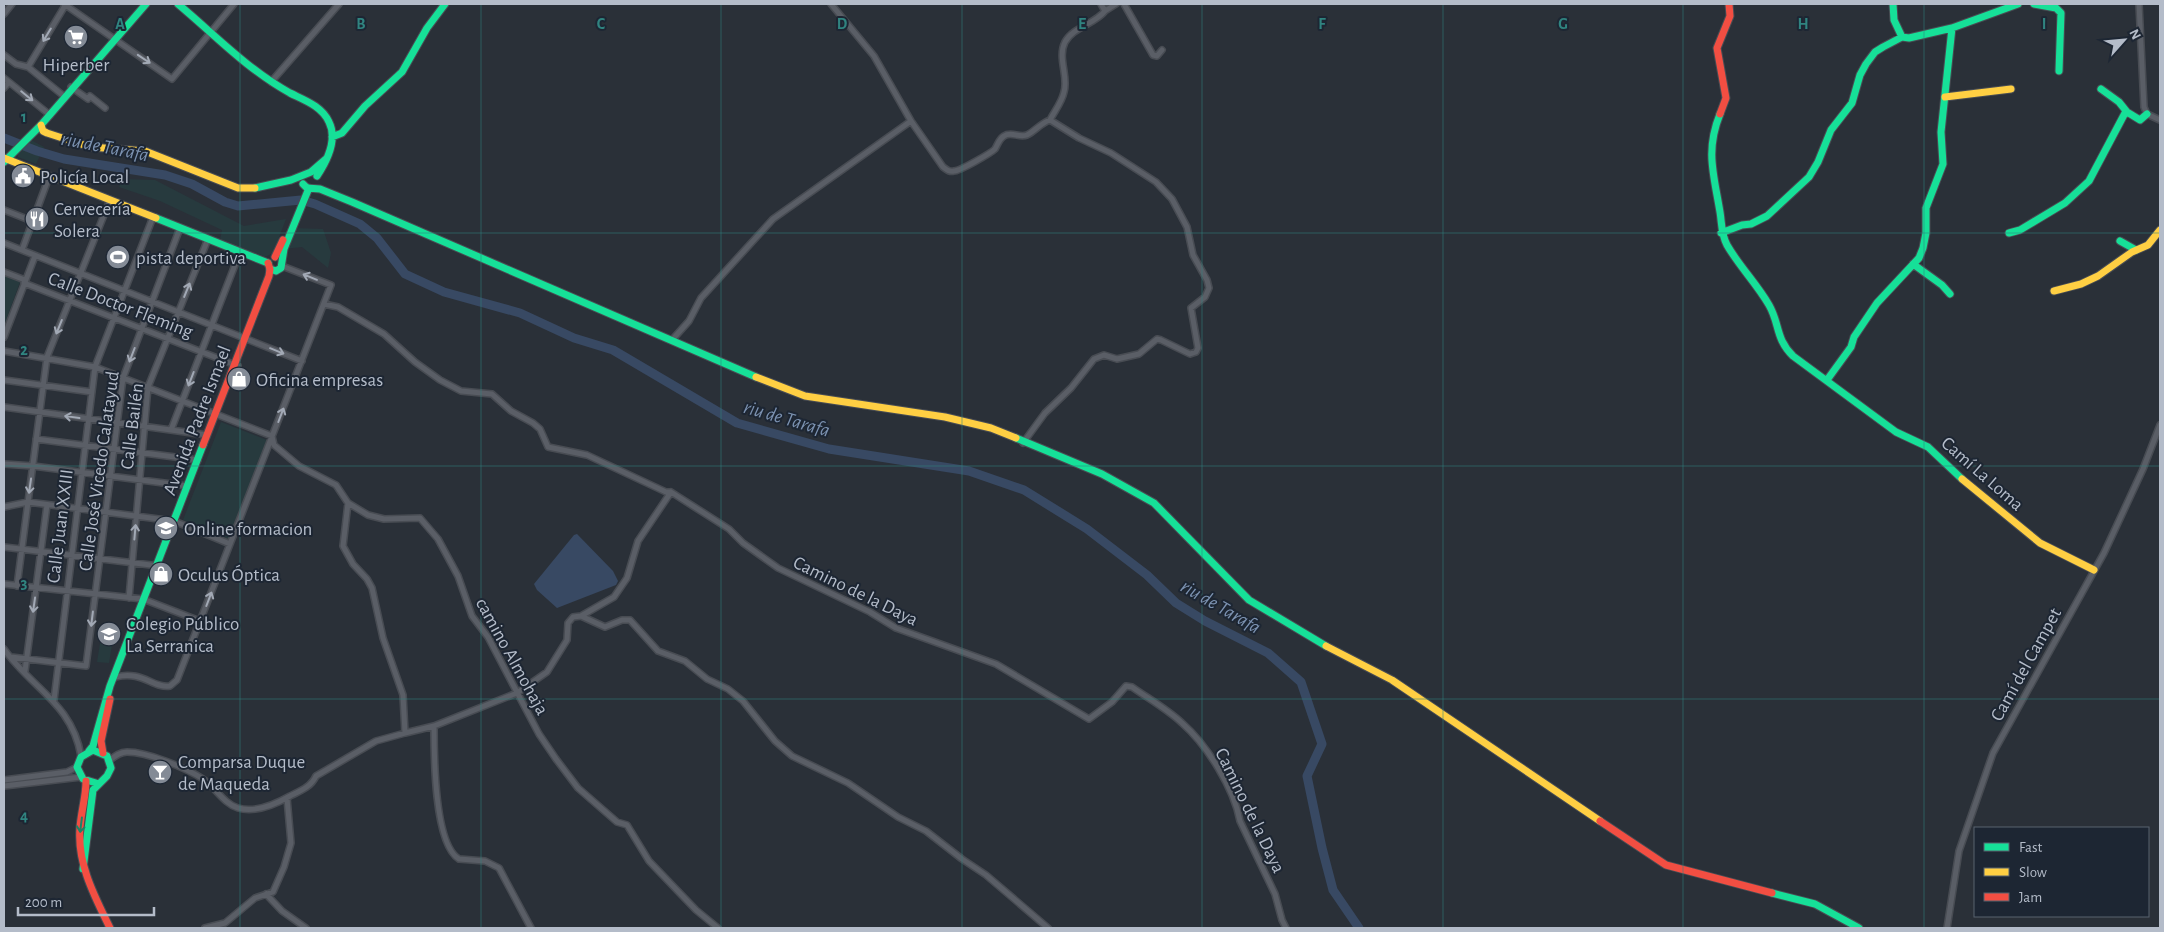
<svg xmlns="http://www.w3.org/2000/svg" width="2164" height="932" font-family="'Alegreya Sans',sans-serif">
<rect width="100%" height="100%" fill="#2a3038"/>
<path fill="#273a3e" d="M31 140 44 147 36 164 18 157 17 151Z
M123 179 155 180 244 226 286 219 273 253 265 257 220 240 222 230 160 201 119 187Z
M292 228 323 229 331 253 328 268 302 247 284 249Z
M4 275 20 282 4 326Z
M221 422 267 440 229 539 183 520Z
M101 637 113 639 109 663 97 662Z"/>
<path fill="#384963" d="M577 534 613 571 618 581 616 585 557 608 537 590 534 584 574 535Z"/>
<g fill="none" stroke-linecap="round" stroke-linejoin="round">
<path stroke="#384963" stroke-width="9" d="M4 138 37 151 64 159 165 175 192 184 225 202 238 206 301 200 315 204 360 224 377 238 405 274 444 292 520 313 574 338 613 350 737 423 829 449 969 471 1024 490 1087 529 1147 575 1176 603 1205 621 1268 653 1301 682 1322 744 1307 776 1322 848 1333 890 1359 928"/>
<g stroke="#484c53" stroke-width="8">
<path id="street" d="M64 4 172 79 234 4
M831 4 874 56 911 121 943 167C947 170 949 172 954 171 960 171 991 153 995 149 998 144 999 139 1004 136 1011 131 1019 138 1027 135 1035 131 1041 123 1050 120L1079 138 1111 153 1156 182 1172 199 1187 227 1193 255 1207 280 1209 288 1205 297 1191 308 1198 348 1196 352 1190 354 1161 340 1157 339 1139 354 1117 359 1104 355 1094 359 1071 388 1045 413 1023 443
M1124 4 1153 55 1157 56 1162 50
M2139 4 2144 107 2147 114 2160 120
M1105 11 1116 4
M4 14 12 4
M4 55 16 64 28 67 65 97
M28 67 66 4
M4 78 50 115
M271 82 339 4
M71 87 88 99 90 96 105 108
M4 88 9 82
M1050 120C1054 112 1062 102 1064 92 1069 77 1057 58 1065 42 1073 27 1095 24 1105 11L1101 4
M4 210 32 221
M4 243 302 361
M22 250 49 177
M4 272 25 280
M24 283 238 366
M324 304 338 307 384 334 415 362 440 380 461 391 492 394 511 411 533 423 540 429 548 447 587 455 666 492H671L729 529 743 543 778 568 870 612 896 628 996 664 1089 719 1112 702 1126 686 1132 687C1149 699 1167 709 1182 723 1207 745 1234 788 1240 821L1275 894 1282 920 1286 928
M4 337 35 256
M672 340 689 321 701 298 773 219 911 121
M4 351 95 367 272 436 274 445 299 466 336 485 348 503 368 515 384 519 420 518 438 539 458 576 472 616 488 637 539 734 556 759 578 788 617 822 627 825 649 861 696 910 718 928
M4 380 92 392
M4 407 207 435
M171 430 240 252
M36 439 198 460
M4 464 33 466 187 486
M348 503 343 546 353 564 367 579 372 588 383 638 403 695 405 733 434 726C434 754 434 844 459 859L485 861 499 868 531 928
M4 507 28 502 174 521 230 544
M4 547 159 566
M4 584 143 599 200 621 331 285 282 266
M17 586 47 357 110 200
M129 598 148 387 208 239
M581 616 614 597 627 578 638 541 671 492
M4 649C31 688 72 703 81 756
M11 657 86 666 123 378 180 228
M25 671 47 505
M116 677C142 670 154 689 170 686L177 680 200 621
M54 700 95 367 153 217
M434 726 517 693 547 672 567 640 568 623 573 617 581 616 605 627 622 620H630L658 651 685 661 707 679 728 689 743 701 775 741 792 756 848 783 898 817 926 831 962 859 986 875 1048 928
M110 760C115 756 120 752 127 752 148 752 186 768 203 779 215 787 224 804 238 808 255 813 276 804 290 796 300 791 311 787 316 776L376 741 405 733
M4 780 67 772 77 767
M4 786 81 777
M266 894 282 911 306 928
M205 928 225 923 255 898 273 892 284 867 291 843 287 798
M1947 928 1959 851 1993 753 2104 553 2143 469 2160 425"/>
</g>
<g stroke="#484c53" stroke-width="9">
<path id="fast" d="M178 4C214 34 248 70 290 93 304 100 322 106 329 122 338 140 327 161 317 176
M1893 4 1894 20 1902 37
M2034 4 2056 8 2061 13 2059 71
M2101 89 2119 102 2127 112
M1720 114C1705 151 1714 175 1720 212 1722 224 1721 234 1727 245 1739 266 1757 284 1769 305 1780 324 1775 338 1793 356L1896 432 1928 447 1962 479
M332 137 342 133 365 106 402 72 427 28 445 4
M4 162 41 125 146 4
M303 184 307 188 320 189 352 202 756 377
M255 188 291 180 311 172 326 159
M156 218 268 263
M1721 233 1742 225 1751 224 1767 216 1809 177 1818 162 1831 130 1852 103 1860 75 1866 64 1875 52 1883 47 1902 37 1909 38 1952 28
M2009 233 2020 230 2065 203 2089 181 2125 113 2127 112 2140 120 2147 114
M2120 241 2136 250
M1913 264 1942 285 1950 294
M270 269 276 271 281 268 284 249 309 188
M1827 380 1851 347 1854 337 1877 303 1919 258 1923 248 1926 233V208L1943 164 1941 132 1952 28 2018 4
M1016 438 1102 474 1154 503 1249 600 1326 646
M89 751 93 746 110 686 203 445
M83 869 93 790 107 776 111 768 107 756 93 750 81 757 77 767 83 779 96 783
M1772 893 1815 904 1859 928"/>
</g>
<g stroke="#484c53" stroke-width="9">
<path id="slow" d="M1945 97 2011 89
M41 125 43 131 47 133 90 147 145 151 238 188H255
M4 158 156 218
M2054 291 2081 284 2098 276 2132 252 2148 245 2160 230
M756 377 805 396 945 417 991 428 1016 438
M1962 479 2040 543 2094 570
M1326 646 1392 680 1600 821"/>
</g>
<g stroke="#484c53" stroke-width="9">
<path id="jam" d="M1720 114 1726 98 1717 48 1730 16 1729 4
M275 257 283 240
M203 445 269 276 270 269 268 263
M103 753 101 741 110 699
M86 781C86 797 81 812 80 828 77 864 95 897 110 928
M1600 821 1666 865 1772 893"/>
</g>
<use href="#street" stroke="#5a5e66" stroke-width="5"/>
<use href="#fast" stroke="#16e098" stroke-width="7"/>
<use href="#slow" stroke="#ffcf43" stroke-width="7"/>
<use href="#jam" stroke="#f24e42" stroke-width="7"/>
</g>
<defs><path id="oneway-shaft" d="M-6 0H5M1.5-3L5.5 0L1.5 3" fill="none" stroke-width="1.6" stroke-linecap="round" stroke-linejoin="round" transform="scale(1.25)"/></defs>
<g stroke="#a2a9b5">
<use href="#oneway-shaft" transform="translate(47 35) rotate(121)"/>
<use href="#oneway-shaft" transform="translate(144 59) rotate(34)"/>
<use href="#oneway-shaft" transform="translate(27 96) rotate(39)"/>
<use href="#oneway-shaft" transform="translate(310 277) rotate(-158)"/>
<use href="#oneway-shaft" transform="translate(187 290) rotate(-68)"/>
<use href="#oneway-shaft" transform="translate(59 327) rotate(112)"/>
<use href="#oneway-shaft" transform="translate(277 351) rotate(22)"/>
<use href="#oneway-shaft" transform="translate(132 355) rotate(111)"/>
<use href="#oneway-shaft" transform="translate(191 379) rotate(111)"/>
<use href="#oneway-shaft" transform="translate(281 415) rotate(-69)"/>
<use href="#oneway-shaft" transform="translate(72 417) rotate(-172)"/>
<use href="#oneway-shaft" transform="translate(30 486) rotate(98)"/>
<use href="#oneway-shaft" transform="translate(135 532) rotate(-85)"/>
<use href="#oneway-shaft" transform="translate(209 599) rotate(-69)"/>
<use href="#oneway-shaft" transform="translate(34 605) rotate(98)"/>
<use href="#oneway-shaft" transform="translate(92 619) rotate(97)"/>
</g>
<use stroke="#1a8366" href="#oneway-shaft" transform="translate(81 825) rotate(97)"/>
<path fill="none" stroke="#308480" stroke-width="1" stroke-opacity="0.55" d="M240 4V928M481 4V928M721 4V928M962 4V928M1202 4V928M1443 4V928M1683 4V928M1924 4V928M4 233H2160M4 466H2160M4 699H2160"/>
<defs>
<g id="supermarket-disc" transform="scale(1.25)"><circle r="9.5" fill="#848b96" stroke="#1d2633"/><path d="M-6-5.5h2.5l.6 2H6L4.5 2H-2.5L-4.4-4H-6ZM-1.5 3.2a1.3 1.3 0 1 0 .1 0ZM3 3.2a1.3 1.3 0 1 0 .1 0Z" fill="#fff"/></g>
<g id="civic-disc" transform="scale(1.25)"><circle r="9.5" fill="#848b96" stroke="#1d2633"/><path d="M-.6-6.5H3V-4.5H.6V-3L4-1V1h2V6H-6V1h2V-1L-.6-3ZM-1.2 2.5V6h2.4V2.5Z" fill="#fff"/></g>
<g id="restaurant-disc" transform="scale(1.25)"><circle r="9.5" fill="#848b96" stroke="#1d2633"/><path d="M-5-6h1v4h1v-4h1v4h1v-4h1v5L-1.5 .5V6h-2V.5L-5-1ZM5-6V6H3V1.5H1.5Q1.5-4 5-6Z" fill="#fff"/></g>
<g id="stadium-disc" transform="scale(1.25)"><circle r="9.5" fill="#848b96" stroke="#1d2633"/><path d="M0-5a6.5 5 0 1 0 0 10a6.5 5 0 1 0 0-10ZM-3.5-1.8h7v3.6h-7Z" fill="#fff"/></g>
<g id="shop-disc" transform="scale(1.25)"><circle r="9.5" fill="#848b96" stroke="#1d2633"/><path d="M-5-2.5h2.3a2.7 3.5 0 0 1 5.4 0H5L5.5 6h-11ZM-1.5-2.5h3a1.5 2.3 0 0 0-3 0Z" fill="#fff"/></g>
<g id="school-disc" transform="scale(1.25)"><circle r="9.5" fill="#848b96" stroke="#1d2633"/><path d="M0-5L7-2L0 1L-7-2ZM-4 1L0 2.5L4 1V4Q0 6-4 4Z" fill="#fff"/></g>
<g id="bar-disc" transform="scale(1.25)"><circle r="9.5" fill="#848b96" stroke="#1d2633"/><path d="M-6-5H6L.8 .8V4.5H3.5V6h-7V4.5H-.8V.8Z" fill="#fff"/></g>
</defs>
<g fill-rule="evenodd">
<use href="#supermarket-disc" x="76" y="37"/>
<use href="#civic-disc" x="23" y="176"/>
<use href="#restaurant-disc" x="37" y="219"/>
<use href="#stadium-disc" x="118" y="257"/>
<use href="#shop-disc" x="239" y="379"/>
<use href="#school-disc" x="166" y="528"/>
<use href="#shop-disc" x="161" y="574"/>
<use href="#school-disc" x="109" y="634"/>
<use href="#bar-disc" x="160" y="772"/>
</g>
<g text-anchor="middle" stroke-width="4" stroke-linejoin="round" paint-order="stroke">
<g font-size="19" fill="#b4bcc9" stroke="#1d2633" text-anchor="start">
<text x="76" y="71" text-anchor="middle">Hiperber</text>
<text x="40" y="183">Policía Local</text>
<text x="54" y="215">Cervecería<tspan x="54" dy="22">Solera</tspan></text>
<text x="136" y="264">pista deportiva</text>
<text x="256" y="386">Oficina empresas</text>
<text x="184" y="535">Online formacion</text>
<text x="178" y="581">Oculus Óptica</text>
<text x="126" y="630">Colegio Público<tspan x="126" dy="22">La Serranica</tspan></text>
<text x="178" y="768">Comparsa Duque<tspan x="178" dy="22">de Maqueda</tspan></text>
</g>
<g font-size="19" fill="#b4bcc9" stroke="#1d2633">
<text transform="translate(121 304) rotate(21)" y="7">Calle Doctor Fleming</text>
<text transform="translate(196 420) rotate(-69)" y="7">Avenida Padre Ismael</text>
<text transform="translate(131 426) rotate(-83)" y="7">Calle Bailén</text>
<text transform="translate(98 471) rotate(-82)" y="7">Calle José Vicedo Calatayud</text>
<text transform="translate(1983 473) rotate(41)" y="7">Camí La Loma</text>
<text transform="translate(59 526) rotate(-83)" y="7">Calle Juan XXIII</text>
<text transform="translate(856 590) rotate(26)" y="7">Camino de la Daya</text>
<text transform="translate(513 656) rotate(61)" y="7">camino Almohaja</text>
<text transform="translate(2025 664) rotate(-61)" y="7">Camí del Campet</text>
<text transform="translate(1251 810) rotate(64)" y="7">Camino de la Daya</text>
</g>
<g font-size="20" font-style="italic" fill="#7c92b1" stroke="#1d2633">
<text transform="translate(105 146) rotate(11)" y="7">riu de Tarafa</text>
<text transform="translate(787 418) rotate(16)" y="7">riu de Tarafa</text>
<text transform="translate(1221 606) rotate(30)" y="7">riu de Tarafa</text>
</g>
</g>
<g font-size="16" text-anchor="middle" font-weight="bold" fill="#308480" stroke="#1d2633" stroke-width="4" stroke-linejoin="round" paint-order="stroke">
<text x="120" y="29">A</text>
<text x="361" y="29">B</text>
<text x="601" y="29">C</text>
<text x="842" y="29">D</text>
<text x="1082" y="29">E</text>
<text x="1322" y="29">F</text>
<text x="1563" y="29">G</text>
<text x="1803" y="29">H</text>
<text x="2044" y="29">I</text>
<text x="24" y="122">1</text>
<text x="24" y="355">2</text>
<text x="24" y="588">3</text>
<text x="24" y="821">4</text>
</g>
<rect width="2164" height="932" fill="none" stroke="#b4bcc9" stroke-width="10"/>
<rect x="1974" y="827" width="175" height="90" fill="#1d2633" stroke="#59626f"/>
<rect x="1984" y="843" width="25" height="8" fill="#16e098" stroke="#59626f"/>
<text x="2019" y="852" font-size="15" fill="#b4bcc9">Fast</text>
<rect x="1984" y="868" width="25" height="8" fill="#ffcf43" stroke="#59626f"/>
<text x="2019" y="877" font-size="15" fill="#b4bcc9">Slow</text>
<rect x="1984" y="893" width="25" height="8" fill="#f24e42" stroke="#59626f"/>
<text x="2019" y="902" font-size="15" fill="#b4bcc9">Jam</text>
<g transform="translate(2124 40) rotate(63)" stroke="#1d2633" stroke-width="4" paint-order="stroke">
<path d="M0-4L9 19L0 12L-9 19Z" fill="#b4bcc9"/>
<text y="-8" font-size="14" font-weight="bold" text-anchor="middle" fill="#b4bcc9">N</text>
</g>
<path d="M18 907v8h136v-8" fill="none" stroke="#b4bcc9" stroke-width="2.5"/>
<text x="25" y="907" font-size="15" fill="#b4bcc9" stroke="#1d2633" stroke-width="4" paint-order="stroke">200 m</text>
</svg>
